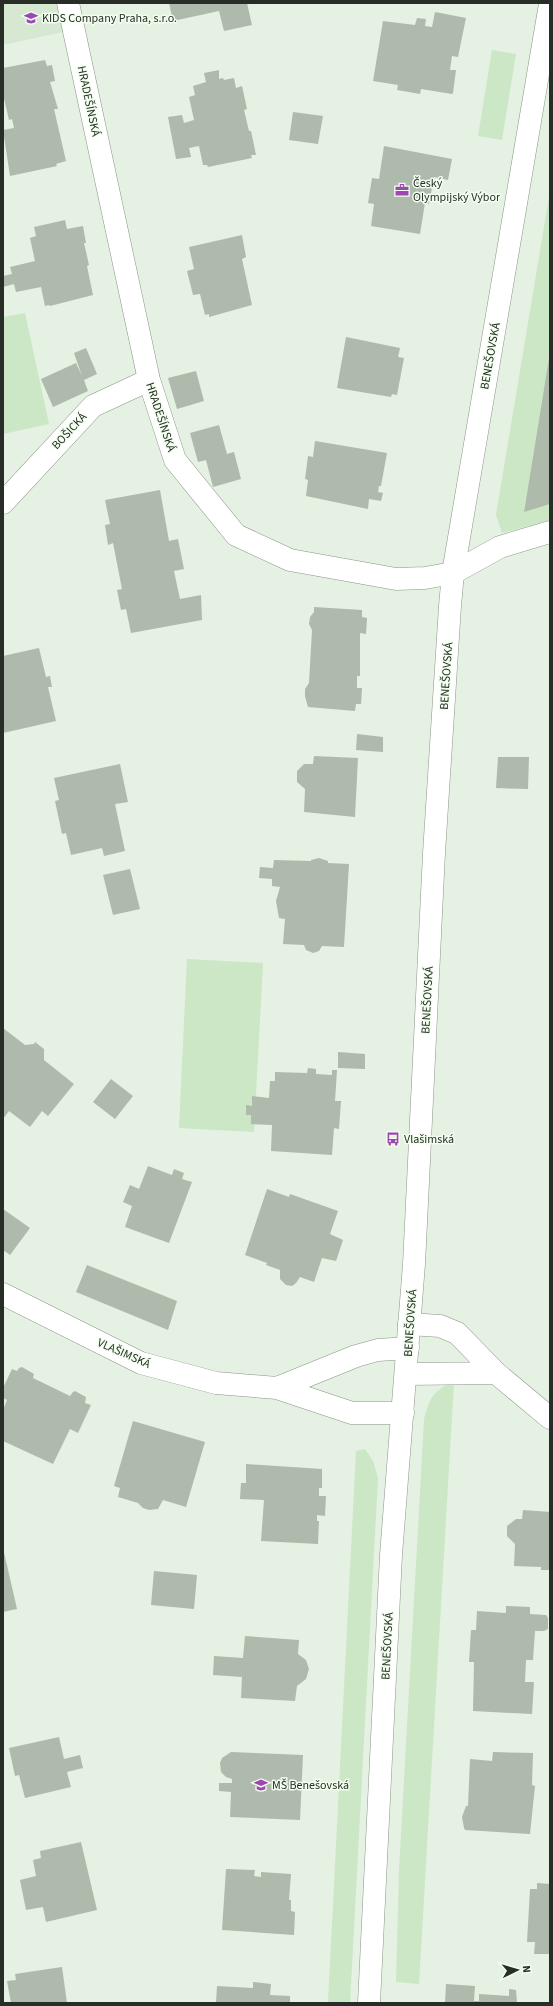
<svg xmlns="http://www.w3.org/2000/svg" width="553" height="2006" font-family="'Source Sans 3',sans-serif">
<rect width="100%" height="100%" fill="#e5f1e2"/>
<path fill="#d6e7d2" d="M3 3H56L63 32 3 45Z"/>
<path fill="#cbe7c5" d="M492 50 516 54 502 140 478 136Z
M550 191V352L524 511 550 504V520L502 533 496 515Z
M25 313 49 424 3 434V317Z
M187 959 263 963 254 1132 179 1128Z
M454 1382 419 1984 396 1982 399 1870 424 1419C430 1398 433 1390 454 1382Z
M365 1449 373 1461 378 1478 350 2003H328L356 1451Z"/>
<path fill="#aebaab" d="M169 3H247L252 25 224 31 219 11 173 21Z
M435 12 466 18 458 57 452 56 450 70H456L453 93 452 94 421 89 420 94 397 90 398 85 373 81 383 21 415 25 417 18 426 19 425 26 432 27Z
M45 60 47 66 52 65 55 81 50 82 58 109H54L66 161 56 164 57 166 10 176 3 130 14 128 12 119 9 120 3 94V68Z
M219 70V79L223 78 224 80 234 78 236 88 242 86 247 109 244 110 249 131H251L256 155H251L252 158 208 167 207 165H203L199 146 189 148 191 157 176 159 168 117 182 115 184 123 194 120 189 97 195 95 193 86 206 82 204 73Z
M293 112 323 116 318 144 289 140Z
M384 146 452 159 448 180 434 177 429 204 425 203 420 234 371 226 374 204 368 203 372 178 379 179Z
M65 220 67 229 83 226 86 243H84L89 265 87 266 93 295 50 306 49 305 45 306 41 287 16 292 14 284 3 287V276L12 274 10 267 35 261 30 238 36 236 34 227Z
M242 235 246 257 242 259 252 305 209 317V314L205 315 200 294 193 295 187 271 194 269 189 247Z
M346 337 400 348 398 357 404 358 397 395 392 394 391 397 337 388Z
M86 348 97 374 84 380 88 391 53 407 41 379 76 363 82 376 74 353Z
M549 358 550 504 524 512Z
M196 371 204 401 177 409 168 378Z
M219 425 227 454 234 452 241 479 213 487 206 460 198 462 190 433Z
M315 441 387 453 381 486H379L378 492 383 493 381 501 369 499 368 509 306 496 308 480 305 479 308 456 313 457Z
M160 490 169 541 178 539 184 569 174 571 180 599 201 595 202 620 131 633 126 609 121 610 117 590 122 589 113 543 108 545 105 525 110 524 105 500Z
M314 607 362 610V617L367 618 366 634 360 633V676H357V688H362L361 704H356L355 711 308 707 305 696V689L309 683 312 630 309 624 310 617 314 612Z
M39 648 46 677 50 676 52 687H48L56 721 3 733V656Z
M357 734 383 737V752L356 750Z
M314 756 358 758 355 817 304 812 305 789 297 782V771L304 764H313Z
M498 757H529L528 789 496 788Z
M120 764 128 802 115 804 125 851 104 856 102 848 71 855 66 833 62 834 55 801 59 800 54 778Z
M319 858 328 861V863L349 864 344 947 322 946 319 951 313 953 306 950 304 945 283 944 285 919 279 918 276 901 280 887 272 886V879L259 878 260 867 273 868 274 860 311 861V860Z
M130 869 140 909 113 915 103 875Z
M3 1028 25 1045 34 1044 35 1042 44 1049V1060L74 1084 48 1116 42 1111 30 1127 9 1111 3 1119Z
M338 1052 365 1054V1069L338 1068Z
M308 1068 316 1069V1074L332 1075V1070H337L335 1101H341L339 1129 334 1128 332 1155 271 1151 272 1125 251 1124V1115H246V1105L252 1106V1096L269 1098 270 1081H275V1072L307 1073Z
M111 1079 133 1096 115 1119 93 1102Z
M148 1166 172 1175 174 1169 184 1173 182 1179 192 1182 169 1243 125 1227 132 1206 123 1202 130 1185 139 1189Z
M267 1189 289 1197 290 1194 338 1211 330 1234 343 1240 336 1261 322 1258 314 1282 300 1277 296 1283 292 1286 286 1285 280 1279V1270L266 1265 267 1263 245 1255Z
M3 1209 30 1228 10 1255 3 1250Z
M87 1265 177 1301 168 1330 76 1292Z
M22 1367 34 1374 33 1378 70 1396 73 1392 75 1391 86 1397 85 1403 91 1405 78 1433 70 1429 53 1464 3 1441V1410L7 1400 3 1398V1388L12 1369 17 1371 19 1368Z
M133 1421 205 1442 186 1507 163 1500 158 1509 149 1510 143 1508 138 1503 118 1497 120 1488 114 1486Z
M246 1464 322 1469V1488H319V1496H326L325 1516 317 1515V1521H319L318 1544 261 1541 264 1500 240 1499 241 1483H246Z
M523 1510 550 1512V1570H541V1567L514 1566 515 1544 507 1536V1526L516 1519H522Z
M3 1548 17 1609 3 1612Z
M154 1571 197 1575 194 1609 151 1605Z
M506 1606 530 1607V1614L546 1615 548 1618V1629L544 1631H535L533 1660H526L525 1682H534L532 1714 473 1711 474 1662H469L471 1630H476L477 1611 506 1613Z
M245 1636 299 1640 298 1654 306 1660 309 1669 306 1679 297 1686 295 1701 241 1698 242 1677 213 1675 214 1656 243 1658Z
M59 1737 64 1759 80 1755 83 1768 67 1772 71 1787 25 1798 19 1775 15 1776 9 1748Z
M231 1752 303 1755 300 1820 230 1817 231 1792 219 1791V1783H232V1779L226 1777 221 1772 220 1763 222 1758Z
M493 1752 533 1753 532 1785 535 1786 530 1834 465 1830 464 1828 462 1817 466 1806H468L470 1759 492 1761Z
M81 1842 97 1910 46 1922 43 1907 26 1910 20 1880 36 1876 33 1860 41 1858 40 1851Z
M226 1869 255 1870 254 1876 261 1877V1872L291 1874 289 1900H291V1911L295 1912 294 1935 222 1930Z
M537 1883 550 1884V1954H534L535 1942H527L530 1889H537Z
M62 1967 67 2003H11L7 1981 16 1980 15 1974Z
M253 1982 271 1984 270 1995 290 1996V2003H216L217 1986 253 1988Z
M446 1984 475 1986 474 2001H479V1994L509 1996V1989L516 1990 517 2003H445Z"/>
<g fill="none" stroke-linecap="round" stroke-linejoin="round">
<g stroke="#8a9687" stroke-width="23">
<path id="street" d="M68 3 149 380 175 460 236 535 290 560 396 579 425 578 453 573 500 547 550 532
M3 503 93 406 149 380
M3 1294 141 1363 216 1383 277 1388 352 1413H403
M409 1324 440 1326 457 1333 496 1373 550 1418
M406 1374 496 1373
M277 1388 356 1356 378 1350 408 1348"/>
</g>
<g stroke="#8a9687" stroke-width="23">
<path id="secondary" d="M369 2003 391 1555 414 1264 434 853 450 606 453 573 550 4"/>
</g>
<use href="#street" stroke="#fff" stroke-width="22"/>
<use href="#secondary" stroke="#fff" stroke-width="22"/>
</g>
<defs>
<g id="school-bare" transform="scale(1.08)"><path d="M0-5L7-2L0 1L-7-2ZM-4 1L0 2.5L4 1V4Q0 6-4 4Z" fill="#9e46b2" stroke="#f2ffef" stroke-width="2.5" paint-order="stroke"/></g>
<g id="office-bare" transform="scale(1.08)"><path d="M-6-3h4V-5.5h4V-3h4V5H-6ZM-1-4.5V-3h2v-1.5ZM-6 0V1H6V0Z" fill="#9e46b2" stroke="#f2ffef" stroke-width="2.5" paint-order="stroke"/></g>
<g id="bus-bare" transform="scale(1.08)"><path d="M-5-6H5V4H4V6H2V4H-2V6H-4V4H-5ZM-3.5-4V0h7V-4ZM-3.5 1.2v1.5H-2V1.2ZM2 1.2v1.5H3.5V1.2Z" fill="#9e46b2" stroke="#f2ffef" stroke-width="2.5" paint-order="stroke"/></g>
</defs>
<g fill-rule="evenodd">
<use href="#school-bare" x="31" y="18"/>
<use href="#office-bare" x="402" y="190"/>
<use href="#bus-bare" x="393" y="1139"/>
<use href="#school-bare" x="261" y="1785"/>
</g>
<g text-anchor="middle" stroke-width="3" stroke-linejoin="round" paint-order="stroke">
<g font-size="12" fill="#282d27" stroke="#f2ffef" text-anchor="start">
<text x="42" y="22">KIDS Company Praha, s.r.o.</text>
<text x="413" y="187">Český<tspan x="413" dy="14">Olympijský Výbor</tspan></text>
<text x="404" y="1143">Vlašimská</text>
<text x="272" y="1789">MŠ Benešovská</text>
</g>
<g font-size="12" fill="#282d27" stroke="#f2ffef">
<text transform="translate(89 101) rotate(78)" y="4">HRADEŠÍNSKÁ</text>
<text transform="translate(490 356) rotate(-80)" y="4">BENEŠOVSKÁ</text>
<text transform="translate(161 417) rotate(72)" y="4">HRADEŠÍNSKÁ</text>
<text transform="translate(69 431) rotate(-47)" y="4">BOŠICKÁ</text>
<text transform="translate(446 676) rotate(-86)" y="4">BENEŠOVSKÁ</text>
<text transform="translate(427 1000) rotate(-87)" y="4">BENEŠOVSKÁ</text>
<text transform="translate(410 1323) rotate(-86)" y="4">BENEŠOVSKÁ</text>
<text transform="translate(124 1353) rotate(24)" y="4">VLAŠIMSKÁ</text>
<text transform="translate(387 1646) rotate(-87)" y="4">BENEŠOVSKÁ</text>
</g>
</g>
<rect width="553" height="2006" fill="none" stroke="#282d27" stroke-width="8"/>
<g transform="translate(517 1970) rotate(85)" stroke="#f2ffef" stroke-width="3" paint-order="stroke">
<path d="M0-3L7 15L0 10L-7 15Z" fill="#282d27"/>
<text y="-6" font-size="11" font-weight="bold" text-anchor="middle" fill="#282d27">N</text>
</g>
</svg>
